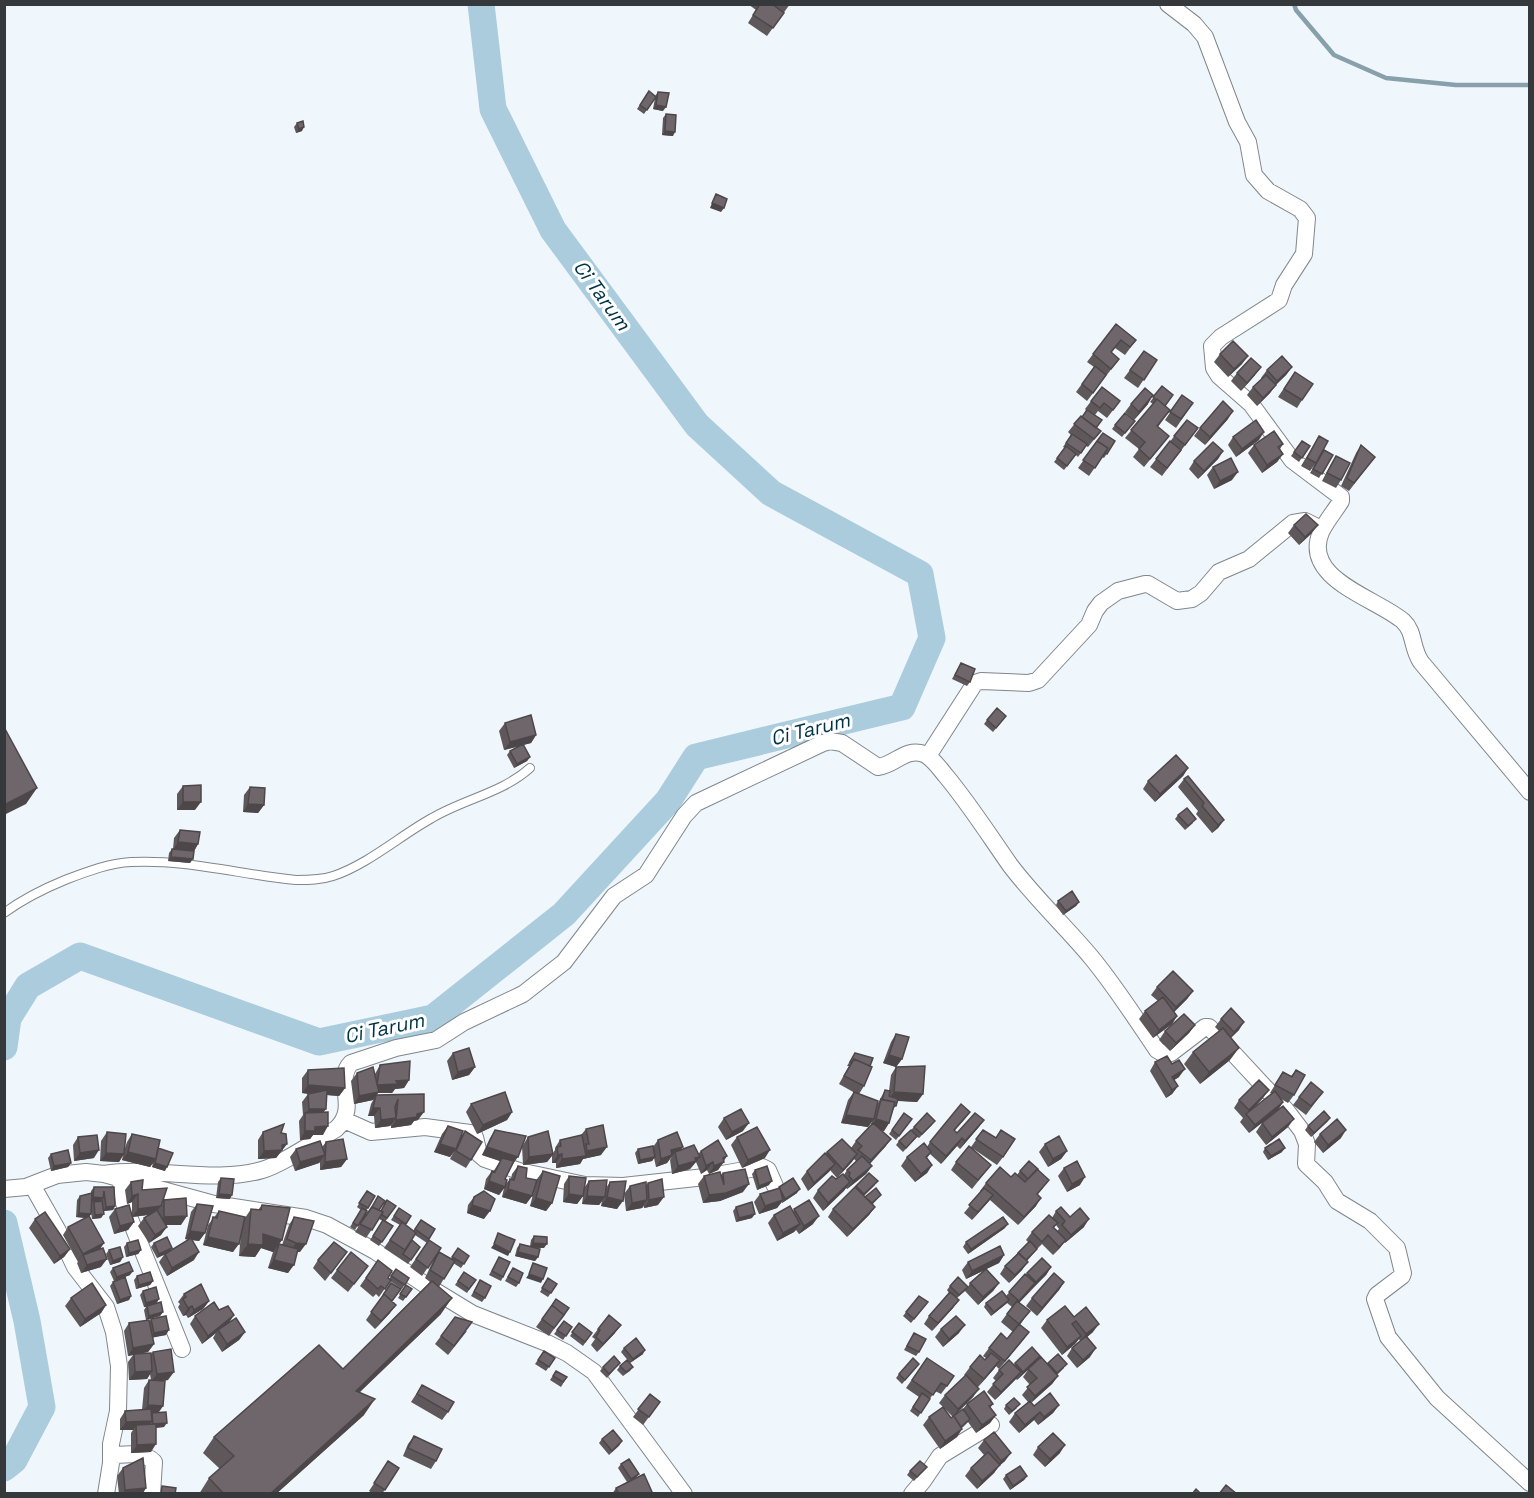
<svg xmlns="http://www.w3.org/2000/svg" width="1534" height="1498" font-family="'Space Grotesk',sans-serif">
<rect width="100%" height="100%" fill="#eff6fc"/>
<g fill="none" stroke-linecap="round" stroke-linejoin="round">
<path stroke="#87a0ac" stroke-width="4.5" d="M1294 4 1296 10 1334 55 1386 78 1456 85H1530"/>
<path stroke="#aaccdc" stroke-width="27" d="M4 1047 8 1018 28 986 80 956 319 1042 433 1018 564 914 668 801 696 757 902 707 932 638 920 574 771 493 697 425 553 230 493 109 481 4
M4 1223 27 1321 42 1407 14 1460 4 1468"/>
<g stroke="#80868b" stroke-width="10">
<path id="lane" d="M4 913C23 899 43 889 65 880 86 872 109 863 131 862 187 859 242 875 296 880 309 880 321 880 333 876 367 865 401 835 432 818 464 799 502 793 530 768"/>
</g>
<g stroke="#80868b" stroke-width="18">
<path id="street" d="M1168 4 1194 24 1205 37 1237 122 1248 142 1254 175 1268 191 1300 209 1307 218 1304 254 1284 285 1279 300 1221 337 1212 346 1214 368 1219 376 1251 404 1292 460 1341 497V501C1335 511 1326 521 1321 532 1301 579 1376 598 1403 621 1415 632 1411 647 1421 662L1530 792
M928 756 975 683 981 681 1029 683 1038 680 1089 625 1095 611 1101 603 1118 591 1145 584H1148L1177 601 1192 599 1201 593 1219 572 1249 559 1293 523 1305 521 1319 528
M344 1120 371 1132 425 1127 470 1133 475 1137 479 1154 485 1159 519 1171 585 1185 623 1186 705 1177 762 1167 768 1170 775 1186
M104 1174C155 1166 214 1184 262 1170 283 1164 317 1140 336 1129 360 1108 334 1080 351 1063L396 1048 436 1040 464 1022 523 994 564 962 614 896 646 875 684 816 696 803 823 743 830 741 842 743 878 767C895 765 906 747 924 754 933 758 940 769 946 776 970 805 989 835 1010 865 1035 898 1065 926 1091 957 1115 986 1136 1019 1157 1050L1164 1054 1171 1053 1205 1027H1209L1286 1110 1302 1131 1307 1144 1306 1164 1325 1182 1337 1201 1370 1221 1397 1248 1403 1273 1402 1276 1377 1295 1375 1299 1388 1337 1437 1398 1530 1483
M120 1177 124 1203 128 1214 182 1349
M32 1185 58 1231 75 1267 106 1307 114 1332 119 1366 118 1411 111 1444V1463L106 1494
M4 1189 26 1187 57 1175 86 1172 104 1174 214 1204 306 1218 327 1225 375 1251 427 1286 473 1314 547 1343 567 1353 594 1372 684 1494
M111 1455C125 1455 144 1451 154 1462L152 1494
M912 1494 923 1481 940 1456 991 1425"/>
</g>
<use href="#lane" stroke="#fff" stroke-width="8"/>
<use href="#street" stroke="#fff" stroke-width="16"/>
</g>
<path fill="#5f585b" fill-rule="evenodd" d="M748 4H790L767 36 748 23 756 10Z
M649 91 655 96 658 92 663 111 653 109 655 98 644 114 637 109Z
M666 114 673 136 662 135 663 118Z
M297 123 302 131 296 133 294 127Z
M1116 324 1136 340 1125 355 1115 348 1111 353 1119 359 1087 401 1076 392 1094 367 1087 362Z
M1144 351 1157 360 1138 388 1124 378Z
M1220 354 1242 364 1228 377 1214 362Z
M1292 367 1286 375 1276 385 1270 393 1257 406 1247 395 1253 387 1262 379 1261 378 1267 370Z
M1295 372 1302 400 1297 408 1278 397Z
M1237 373 1255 375 1241 391 1231 381Z
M1162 386 1165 406 1170 410 1158 427 1163 444 1144 467 1133 457 1139 449 1125 438 1153 404 1150 402Z
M1102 387 1120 401 1107 418 1098 411 1095 415 1096 428 1101 431 1088 447 1086 446 1078 457 1076 455 1064 470 1054 462 1065 448 1063 447 1071 435 1068 432 1081 416 1082 417 1086 410 1085 409Z
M1182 395 1193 403 1176 428 1165 420Z
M1131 404H1148L1134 420 1125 412Z
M1228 419 1205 445 1194 436 1200 428Z
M1187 420 1198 428 1162 476 1150 467Z
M1135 421 1122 437 1112 429 1115 425Z
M1103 433 1115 441 1104 458 1102 457 1089 476 1078 468Z
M1319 436 1316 463 1333 455 1319 478 1310 473 1316 463 1310 471 1301 466Z
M1233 437 1259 440 1236 457 1228 445Z
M1302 441 1310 446 1299 462 1291 456Z
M1283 444 1280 449 1283 454 1277 462 1262 473 1248 453 1254 445Z
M1361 445 1375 457 1349 491 1341 486 1356 453Z
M1223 451 1218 459 1198 479 1189 469 1194 461Z
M1336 456 1341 480 1336 488 1322 481 1331 464Z
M1213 467 1232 480 1214 489 1207 475Z
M1294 525 1312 533 1299 545 1288 533Z
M961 663 970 682 967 686 952 679Z
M1006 716 993 732 984 724 987 720Z
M505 723 536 735 531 743 523 745 530 757 527 761 514 768 507 755 510 751 520 746 504 750 499 731Z
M1188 768 1183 776 1155 802 1143 789 1148 781Z
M1184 779 1224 820 1218 828 1212 833 1196 814 1198 811 1178 787Z
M183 786 195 810H177V794Z
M250 787 264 805 258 813 243 812 244 795Z
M1178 815 1193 823 1185 830 1175 819Z
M180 830 198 844 194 851 190 863 168 861 169 853 172 849H173L174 838Z
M1058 901 1079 902 1076 906 1063 915 1056 905Z
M1157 987 1193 991 1187 999 1174 1012 1177 1016 1172 1024 1153 1038 1139 1019 1145 1011 1158 1001 1151 995Z
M1221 1019 1239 1030 1231 1038 1230 1060 1200 1084 1184 1064 1193 1052 1219 1031 1215 1027Z
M1195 1025 1189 1033 1170 1051 1159 1040 1165 1031Z
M896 1034 902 1059 896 1067 883 1063 891 1042Z
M453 1053 475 1067 469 1075 452 1080 447 1061Z
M855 1053 870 1066 864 1086 859 1094 877 1105 885 1090 889 1091 891 1075 896 1067 923 1094 917 1102 898 1101 893 1110 889 1123 884 1131 880 1130 891 1139 885 1147 870 1164 872 1166 866 1174 847 1189 846 1188 823 1211 813 1198 818 1190 844 1175 847 1170 856 1161 854 1159 837 1178 830 1170 808 1191 801 1179 807 1171 827 1152 851 1148 856 1141 870 1127 872 1121 868 1127 841 1123 848 1100 854 1092 855 1093 839 1084 849 1066H847Z
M1155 1062 1179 1077 1174 1080 1178 1086 1172 1094 1166 1098 1150 1071Z
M380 1065 409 1080 404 1088 395 1089 392 1093H378L373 1100 354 1104 351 1081 357 1073 375 1074Z
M308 1070 345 1088 339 1096 327 1095 324 1112 323 1135H313L310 1139 300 1140 299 1121 303 1115 302 1102 308 1094 302 1093V1078Z
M1296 1070 1294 1095 1288 1103 1281 1099 1283 1102 1278 1110 1249 1133 1240 1122 1243 1118 1234 1108 1239 1100 1263 1098 1254 1107 1272 1094 1270 1093 1283 1072 1291 1076Z
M1323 1092 1306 1115 1293 1105 1299 1097Z
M424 1094 418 1120 414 1121 411 1125 391 1128V1125L390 1126 375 1128 374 1116H368L371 1104 376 1095Z
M471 1104 512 1112 507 1120 477 1134 466 1112Z
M970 1112 954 1131 957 1133 984 1120 978 1128 960 1149 957 1146 941 1164 930 1154 927 1158 932 1165 927 1173 915 1182 901 1166 907 1157 927 1147 930 1142Z
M904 1113 912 1119 896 1140 889 1134Z
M724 1118 743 1131 726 1140 718 1127Z
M1330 1118 1327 1122 1311 1137 1305 1130 1308 1126Z
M1262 1123 1288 1127 1266 1145 1256 1132Z
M932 1125 919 1138 917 1137 903 1152 896 1145 899 1141 911 1130 914 1127Z
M448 1126 460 1138 465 1131 471 1160 466 1168 450 1159 454 1151 450 1157 434 1152 442 1134Z
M586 1129 601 1155 583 1159 580 1164 556 1168V1163H552V1156L547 1162 523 1165 522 1146 505 1179V1185L510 1179H511L512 1174 518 1166 526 1178 532 1196 526 1204 502 1197 504 1188 499 1195 484 1189 486 1179 492 1171 493 1172 500 1161 482 1155 490 1138 495 1130 523 1145 528 1137 553 1153 555 1150V1148L560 1140 581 1135Z
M983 1130 1003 1157 997 1165 972 1148 991 1165 972 1189 951 1170 956 1162 971 1147Z
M107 1132 124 1151 127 1142 132 1134 158 1148 165 1171 152 1167 153 1163 150 1167 122 1160 123 1155 119 1162 100 1161 101 1141Z
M263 1132 281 1133 287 1144 276 1158 258 1159V1140Z
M1320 1134 1341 1138 1323 1153 1314 1142Z
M78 1137 94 1158 74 1161 73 1145Z
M737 1137 765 1158 742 1168 731 1145Z
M658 1140 681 1150 698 1154 701 1151 723 1161 724 1162 718 1170 709 1174 707 1170 701 1174 696 1162 690 1169 672 1174 670 1160 672 1156 667 1163 656 1167 654 1158 652 1161 638 1164 635 1153 638 1149 653 1147Z
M326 1142 347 1159 341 1167 320 1170V1162L319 1163 295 1171 290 1157 296 1149 322 1147Z
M1045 1144 1067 1151 1061 1159 1048 1167 1039 1152Z
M1265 1148 1282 1152 1268 1160 1263 1152Z
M51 1154 71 1163 68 1167 51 1171 48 1158Z
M1064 1168 1080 1185 1067 1192 1058 1176Z
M755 1170 769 1185 757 1190 752 1174Z
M1038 1170 1043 1188 1038 1194 1036 1206 1018 1225 990 1200 972 1220 964 1213 981 1192 980 1191 986 1183 1011 1177 1017 1175 1020 1171Z
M543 1171 552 1203 546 1211 530 1206 537 1179Z
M723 1173 743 1192 720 1201 703 1203 698 1184 704 1176 721 1175Z
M869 1173 875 1185 864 1196 865 1197 881 1195 873 1204 875 1207 869 1215 847 1237 828 1217 833 1209Z
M569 1176 584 1188 589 1181 606 1188 610 1182 624 1194 630 1186H646L648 1183 658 1205 644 1208V1206L642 1208 626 1211 624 1194 617 1209 601 1206 602 1201 599 1205 582 1204 583 1196 577 1204 563 1202 564 1184Z
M221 1178 230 1199 216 1198 218 1182Z
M131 1182 162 1204 164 1200 181 1225H166L161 1235 149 1243 138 1226 144 1218 148 1215 132 1217 134 1222 128 1230 114 1234 109 1217 115 1209 132 1216V1202L127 1204 125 1190Z
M94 1187H114L115 1206 113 1210 104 1211 101 1218 92 1219 91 1211V1214L89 1217 104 1243 100 1249 101 1267 81 1273 77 1263 78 1262 63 1235 68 1227 85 1218 76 1217 77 1200 80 1196 91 1193V1191Z
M779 1187 797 1193 782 1203V1202L777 1208 759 1214 754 1202 760 1194 777 1189Z
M367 1191 375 1196 355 1230 350 1227 361 1210 357 1207Z
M378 1196 379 1210 380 1211 396 1206 385 1222 393 1226 379 1246 370 1240 383 1221 379 1219 366 1238 355 1232Z
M474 1197 484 1219 467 1213 468 1205Z
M197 1204 205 1233 199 1241 192 1240 194 1260 167 1276 159 1262 164 1255 157 1258 151 1247 154 1243 170 1251 189 1240 185 1239 191 1212Z
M262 1205 282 1240 279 1244 282 1245 289 1225 294 1217 300 1252H297L288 1273 268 1268 273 1252 261 1248 255 1257 239 1256 241 1233 233 1252 203 1245 208 1225 219 1211 245 1218 251 1209 258 1210Z
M736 1207 752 1218 736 1222 733 1211Z
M399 1208 411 1216 405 1225 413 1231 421 1220 435 1229 427 1243 415 1235 412 1240 420 1247 408 1264 384 1248 400 1225 391 1220Z
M794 1209 813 1224 799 1234 796 1230 794 1232 777 1241 768 1223 774 1215 793 1212Z
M1056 1211 1070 1217 1084 1227 1065 1243 1064 1242 1053 1255 1042 1244 1037 1249 1034 1253 1027 1261 1022 1270 1009 1283 1000 1274 1005 1266 1028 1242 1026 1240 1032 1232 1052 1218ZM1056 1225 1059 1229 1057 1231 1054 1228Z
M35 1219 70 1249 64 1257 54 1264 29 1228Z
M1005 1228 968 1254 963 1247 966 1242Z
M534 1236 544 1248H537L538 1257 535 1261 515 1256 517 1248 520 1244 530 1246 531 1240Z
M429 1240 441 1248 422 1276 410 1267Z
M127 1243 141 1250 138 1254 126 1257 124 1247Z
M458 1248 469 1256 461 1268 453 1263 439 1287 441 1314 359 1393 364 1415 276 1494H199L209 1478 220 1469 203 1453 214 1437 343 1369 430 1282 425 1278 433 1261 439 1252 451 1259Z
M109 1250 123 1257 120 1262 110 1265 106 1254Z
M347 1252 325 1281 313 1268 318 1260Z
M1004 1255 999 1263 986 1269 999 1283 993 1291 978 1305 965 1291 957 1298 953 1308 932 1331 924 1324 929 1316 949 1293 947 1290 950 1286 968 1287 970 1283 985 1270 966 1279 962 1270 968 1262Z
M499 1257 503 1277 501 1281 489 1275Z
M378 1260 389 1279 396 1269 409 1278 402 1289 390 1281 379 1297 376 1294 373 1297 360 1286Z
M1051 1267 1046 1275 1019 1303 1024 1319 1020 1325 1029 1332 1023 1340 999 1369 996 1366 978 1387 973 1397 953 1417 944 1408 951 1418 963 1409 967 1404H993L990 1408 996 1415 990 1423 976 1433 968 1422 962 1428 957 1437 940 1449 923 1425 929 1417 943 1407 939 1403 945 1395 965 1376 964 1375 970 1367 985 1360 986 1358 983 1356 989 1348 1007 1339 1013 1332 1001 1322 1012 1307 1007 1303 991 1316 984 1307 986 1303 1006 1296 1027 1273Z
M113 1268 130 1275 114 1281 110 1272Z
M513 1268 519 1283 516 1287 505 1281Z
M337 1270 362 1274 348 1292 331 1278Z
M464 1272 476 1280 467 1293 455 1285Z
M137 1276 153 1281 150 1285 136 1289 134 1280Z
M548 1278 557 1284 548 1297 540 1292Z
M480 1280 485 1298 482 1302 471 1296Z
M113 1282 131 1296 129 1300 117 1304 110 1286Z
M1064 1282 1059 1290 1037 1316 1026 1306 1032 1298Z
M391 1283 392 1301 390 1313 375 1329 366 1320Z
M406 1285 412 1289 403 1301 398 1298Z
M143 1291 159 1299 156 1303 163 1312 160 1316 146 1320 144 1310 146 1307H144L140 1295Z
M184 1294 209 1301 203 1309 188 1318 186 1315 183 1316 178 1307 180 1304 178 1302Z
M919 1296 928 1302 911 1323 903 1316Z
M71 1298 106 1305 101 1313 80 1327 65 1306Z
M556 1299 569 1308 549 1336 536 1327Z
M219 1310 229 1323 245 1332 239 1340 222 1352 213 1338 216 1333 202 1344 190 1324 195 1316Z
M1074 1317 1093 1332 1087 1337 1090 1357 1077 1368 1067 1356 1072 1348 1080 1341 1079 1339 1075 1344 1062 1355 1041 1328 1047 1320Z
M151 1319 166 1335 152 1337 154 1344 148 1352 142 1353 151 1354 153 1352 168 1380 162 1381 163 1406 159 1412 164 1427 156 1428 151 1452 131 1453V1433L133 1430H120V1419L125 1411 142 1410 144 1388 149 1380H151L150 1374 147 1379 129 1380 128 1362 133 1355 128 1356 124 1331 129 1323 150 1321Z
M564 1321 572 1327 563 1340 554 1334Z
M579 1323 592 1333 583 1346 570 1336Z
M598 1329 615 1333 597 1352 591 1345 595 1339 592 1337Z
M941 1329 959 1333 943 1347 935 1337Z
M467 1331 448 1355 435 1344 441 1336Z
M914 1333 919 1352 916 1356 904 1350Z
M624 1348 643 1354 630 1363 621 1352Z
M544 1351 555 1358 546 1371 535 1364Z
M1058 1354 1064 1368 1057 1375 1058 1376 1052 1384 1031 1402 1034 1406 1059 1405 1053 1413 1038 1425 1034 1420 1019 1433 1009 1422 1015 1413 1028 1402 1022 1395 1030 1385 1023 1377 1028 1370 1017 1380 1016 1379 995 1400 987 1392 996 1381 993 1378 999 1370 1014 1365 1015 1363 1047 1364Z
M927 1358 947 1386 941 1394 935 1391 918 1417 910 1411 919 1397 906 1388Z
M620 1363 607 1378 600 1371 603 1367Z
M620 1366 633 1367 630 1371 623 1376 617 1370Z
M916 1368 902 1384 896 1378 899 1374Z
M556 1371 567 1377 561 1387 550 1380Z
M422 1385 448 1412 442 1420 411 1402Z
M650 1394 660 1402 643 1425 633 1417Z
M1006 1405 1017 1408 1009 1415 1004 1409Z
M414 1436 436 1461 431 1469 403 1456 408 1444Z
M602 1439 622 1441 619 1446 609 1455 599 1443Z
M984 1440 1005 1461 999 1466 994 1473 977 1489 965 1476 971 1468 984 1455 978 1448Z
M1038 1447 1060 1453 1045 1467 1033 1455Z
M621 1464 639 1474 636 1478 652 1492 651 1494H612L616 1488 627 1482 618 1468Z
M927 1467 914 1481 907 1475 910 1471Z
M123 1468 146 1488 142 1494H119L117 1476Z
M399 1468 382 1494H373L369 1491 383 1470Z
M1006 1475 1027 1476 1024 1480 1010 1490 1003 1479Z"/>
<path fill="#4d474a" d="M656 105 666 107 663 111 653 109Z
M304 127 302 131 296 133 299 129Z
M665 131 675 132 673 136 662 135Z
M712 203 724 208 721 212 710 208Z
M1248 356 1242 364 1228 377 1234 369Z
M1261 367 1255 375 1241 391 1247 383Z
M1292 367 1286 375 1271 389 1277 381Z
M1276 385 1270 393 1257 406 1263 398Z
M1153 395 1148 404 1134 420 1139 412Z
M1233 411 1228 419 1205 445 1210 437Z
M1264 432 1259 440 1236 457 1242 449Z
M1223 451 1218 459 1198 479 1204 471Z
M1283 454 1277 462 1262 473 1267 465Z
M1238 472 1232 480 1214 489 1220 481Z
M1318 525 1312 533 1299 545 1305 537Z
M536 735 531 743 504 750 510 742Z
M530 757 527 761 514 768 517 764Z
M1188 768 1183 776 1155 802 1160 794Z
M37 788 26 804 4 815V805Z
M183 802H201L195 810H177Z
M248 804 264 805 258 813 243 812Z
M1224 820 1218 828 1212 833 1218 825Z
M178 842 198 844 193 853 173 850Z
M171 857 193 859 190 863 168 861Z
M1079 902 1076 906 1063 915 1066 911Z
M1193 991 1187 999 1171 1015 1176 1007Z
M1177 1016 1172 1024 1153 1038 1159 1030Z
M1244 1022 1239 1030 1228 1040 1234 1032Z
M1195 1025 1189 1033 1170 1051 1176 1043Z
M1239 1048 1230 1060 1200 1084 1209 1072Z
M889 1055 902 1059 896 1067 883 1063Z
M475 1067 469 1075 452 1080 458 1072Z
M1185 1069 1179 1077 1168 1084 1172 1077Z
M409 1080 404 1088 395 1089 392 1093H378L373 1100 354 1104 359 1096 377 1085 396 1081Z
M308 1085 345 1088 339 1096 302 1093Z
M1178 1086 1172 1094 1166 1098 1172 1090Z
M1269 1090 1263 1098 1247 1115 1249 1110Z
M894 1092 923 1094 917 1102 888 1100Z
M1283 1102 1278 1110 1249 1133 1255 1125Z
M373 1108H380L374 1116H368Z
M309 1109H326L320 1117 305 1114Z
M424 1112 418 1120 414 1121 411 1125 391 1128 396 1120Z
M512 1112 507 1120 477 1134 483 1125Z
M970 1112 964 1120 948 1138 954 1130Z
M846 1115 874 1119 868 1127 841 1123Z
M396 1118 390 1126 375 1128 381 1120Z
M1330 1118 1327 1122 1311 1137 1314 1133Z
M876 1119 889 1123 884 1131 870 1127Z
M1294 1119 1288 1127 1266 1145 1272 1137Z
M984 1120 978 1128 960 1149 965 1141Z
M749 1123 743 1131 726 1140 732 1132Z
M328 1126 323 1135H313L310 1139 300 1140 305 1131 315 1127Z
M1346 1130 1341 1138 1323 1153 1328 1145Z
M962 1138 957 1146 941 1164 946 1156Z
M891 1139 885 1147 865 1168 871 1160Z
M287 1144 276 1158 258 1159 264 1151Z
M440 1144 456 1149 450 1157 434 1152Z
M487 1147 518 1157 512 1165 500 1161 502 1158 500 1161 482 1155Z
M607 1147 601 1155 583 1159 580 1164 556 1168 562 1159 584 1156 587 1151Z
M683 1147 677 1155 675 1152 667 1163 656 1167 661 1159 671 1150Z
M1285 1148 1282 1152 1268 1160 1271 1156Z
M99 1150 94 1158 74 1161 80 1153Z
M770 1150 765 1158 742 1168 748 1160Z
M1067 1151 1061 1159 1048 1167 1053 1159Z
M128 1152 156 1159 150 1167 122 1160Z
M106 1153 124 1154 119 1162 100 1161Z
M553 1154 547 1162 523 1165 529 1157Z
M562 1154 556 1163H552L558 1155Z
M857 1154 852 1162 837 1178 843 1170Z
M325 1155 319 1163 295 1171 300 1162Z
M727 1156 718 1170 709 1174 714 1166 723 1158Z
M655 1157 652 1161 638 1164 640 1160Z
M700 1157 690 1169 672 1174 678 1166Z
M347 1159 341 1167 320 1170 325 1162Z
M713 1162 707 1170 701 1174 706 1166Z
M71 1163 68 1167 51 1171 54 1166Z
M155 1163 167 1167 165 1171 152 1167Z
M835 1164 829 1172 808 1191 814 1183Z
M932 1165 927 1173 915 1182 921 1174Z
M872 1166 866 1174 847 1189 853 1181Z
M1085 1177 1080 1185 1067 1192 1072 1184Z
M489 1181 505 1187 499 1195 484 1189Z
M772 1181 769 1185 757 1190 759 1186Z
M850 1182 844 1191 823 1211 828 1203Z
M749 1184 743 1192 720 1201 703 1203 709 1195Z
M508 1189 532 1196 526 1204 502 1197Z
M800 1189 797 1193 782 1203 785 1199Z
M138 1194 132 1202 127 1204 132 1196Z
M219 1194 232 1195 230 1199 216 1198Z
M569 1194 583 1196 577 1204 563 1202Z
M993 1195 987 1203 972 1220 978 1212Z
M587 1196 605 1197 599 1205 582 1204Z
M93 1197 103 1198 100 1202 90 1201Z
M607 1197 623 1201 617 1209 601 1206Z
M664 1197 658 1205 644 1208 649 1200Z
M536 1198 552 1203 546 1211 530 1206Z
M1041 1198 1036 1206 1018 1225 1024 1217Z
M647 1200 642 1208 626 1211 632 1203Z
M783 1200 777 1208 759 1214 765 1206Z
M472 1205 490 1211 484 1219 467 1213Z
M115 1206 113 1210 103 1211 106 1207Z
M161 1206 155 1214 132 1217 138 1209Z
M875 1207 869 1215 847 1237 853 1229Z
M79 1213 91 1214 88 1218 76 1217Z
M104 1214 101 1218 92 1219 95 1215Z
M755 1214 752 1218 736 1222 739 1218Z
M187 1216 181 1225H158L164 1217Z
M819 1216 813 1224 799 1234 804 1226Z
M1089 1219 1084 1227 1065 1243 1071 1235Z
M134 1222 128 1230 114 1234 120 1226Z
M800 1224 794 1232 777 1241 783 1233Z
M1008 1224 1005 1228 968 1254 971 1249Z
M167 1227 161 1235 149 1243 155 1235Z
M190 1231 205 1233 199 1241 185 1239Z
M263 1234 282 1240 273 1252 261 1248 255 1257 239 1256 248 1244Z
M208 1237 239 1244 233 1252 203 1245Z
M1066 1240 1060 1248 1053 1255 1059 1247Z
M104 1243 98 1251 83 1255 78 1262 83 1254Z
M296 1243 306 1244 300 1252 290 1251Z
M533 1243 547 1244 544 1248 530 1247Z
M494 1244 510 1252 508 1256 491 1248Z
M172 1248 169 1252 157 1258 159 1254Z
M70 1249 64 1257 54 1264 60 1256Z
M141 1250 138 1254 126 1257 129 1253Z
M199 1252 194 1260 167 1276 172 1268Z
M518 1252 538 1257 535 1261 515 1256Z
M1004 1255 999 1263 966 1279 972 1271Z
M123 1257 120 1262 110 1265 113 1261Z
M107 1259 101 1267 81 1273 87 1265Z
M274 1260 294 1265 288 1273 268 1268Z
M1028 1262 1022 1270 1009 1283 1015 1275Z
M1051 1267 1046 1275 1030 1290 1036 1282Z
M133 1271 130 1275 114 1281 117 1277Z
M529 1274 543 1279 541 1283 526 1278Z
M153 1281 150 1285 136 1289 139 1285Z
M1064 1282 1059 1290 1037 1316 1042 1308Z
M999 1283 993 1291 978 1305 983 1297Z
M1035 1283 1029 1292 1013 1309 1019 1301Z
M131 1296 129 1300 117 1304 120 1300Z
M452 1298 441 1314 344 1407 356 1391Z
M159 1299 156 1304 144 1307 146 1303Z
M959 1300 953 1308 932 1331 938 1323Z
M1009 1300 1006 1304 991 1316 994 1312Z
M209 1301 203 1309 188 1318 194 1310Z
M106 1305 101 1313 80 1327 85 1319Z
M396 1305 390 1313 375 1329 381 1321Z
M192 1306 186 1315 183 1316 188 1308Z
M163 1312 160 1316 146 1320 149 1316Z
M234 1315 229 1323 218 1330 216 1333 202 1344 208 1336Z
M1099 1324 1093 1332 1081 1342 1086 1334Z
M621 1325 615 1333 597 1352 603 1344Z
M965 1325 959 1333 943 1347 949 1339Z
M169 1330 166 1335 151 1338 154 1333Z
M245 1332 239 1340 222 1352 227 1344Z
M1029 1332 1023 1340 999 1369 1005 1361Z
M1081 1336 1075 1344 1062 1355 1067 1347Z
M154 1344 148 1352 128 1356 133 1348Z
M1096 1348 1090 1357 1077 1368 1083 1360Z
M645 1350 643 1354 630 1363 633 1359Z
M1040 1356 1034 1364 1017 1380 1023 1372Z
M1000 1360 994 1369 978 1387 984 1379Z
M152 1371 147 1379 129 1380 135 1372Z
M174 1372 168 1380 151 1382 157 1374Z
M1021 1372 1015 1380 995 1400 1001 1392Z
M1058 1376 1052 1384 1030 1404 1035 1396Z
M979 1389 973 1397 953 1417 958 1409Z
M375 1399 364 1415 276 1494H270Z
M148 1405 163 1406 157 1414 142 1413Z
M1059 1405 1053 1413 1038 1425 1044 1417Z
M1040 1412 1034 1420 1019 1433 1025 1425Z
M996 1415 990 1423 976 1433 982 1425Z
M152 1421 147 1429 136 1425 133 1430H120L126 1422Z
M167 1423 164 1427 150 1428 153 1424Z
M962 1429 957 1437 940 1449 945 1441Z
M156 1444 151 1452 131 1453 137 1445Z
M1065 1445 1060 1453 1045 1467 1050 1459Z
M1011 1453 1005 1461 999 1466 994 1473 977 1489 982 1481 995 1469 1001 1461Z
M1027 1476 1024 1480 1010 1490 1013 1486Z
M146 1488 142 1494H122L125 1490Z"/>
<path fill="#6e666a" stroke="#4d474a" stroke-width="1.5" d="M760 4H772L784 13 773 28 753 15Z
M649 91 656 97 647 110 640 105Z
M658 92 669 93 666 107 656 105Z
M666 114 676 115 675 132 665 131Z
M303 121 304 127 299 129 297 123Z
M716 194 727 199 724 208 712 203Z
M1116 324 1136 340 1130 347 1121 340 1111 352 1119 359 1111 369 1093 354Z
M1233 341 1248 356 1234 369 1220 354Z
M1144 351 1157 360 1144 380 1130 370Z
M1282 356 1292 367 1277 381 1267 370Z
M1251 358 1261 367 1247 383 1237 373Z
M1095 366 1106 375 1093 393 1082 384Z
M1295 372 1313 384 1302 400 1284 389Z
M1266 375 1276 385 1263 398 1253 387Z
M1162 386 1173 395 1165 406 1157 399 1156 400 1153 397Z
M1102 387 1120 401 1113 410 1104 403 1100 408 1091 401Z
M1145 388 1153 395 1139 412 1131 404Z
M1182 395 1193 403 1181 419 1170 412Z
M1157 399 1170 410 1157 426 1169 436 1150 459 1139 449 1145 442 1131 430Z
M1223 401 1233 411 1210 437 1200 428Z
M1087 410 1102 420 1096 428 1082 417Z
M1125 413 1135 421 1125 433 1115 425Z
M1081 416 1101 431 1094 439 1074 424Z
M1187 420 1198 428 1185 445 1174 436Z
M1256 420 1264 432 1242 449 1233 437Z
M1274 431 1283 444 1278 447 1283 454 1267 465 1254 445Z
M1103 433 1115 441 1107 454 1105 453 1108 448 1097 441Z
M1072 434 1087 444 1081 453 1066 443Z
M1319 436 1328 441 1316 463 1307 458Z
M1097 441 1108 448 1095 468 1083 460Z
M1170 441 1181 450 1167 468 1156 459Z
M1302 441 1310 446 1302 458 1294 452Z
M1213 442 1223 451 1204 471 1194 461Z
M1361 445 1375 457 1354 483 1347 478Z
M1066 446 1076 454 1067 466 1057 458Z
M1324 450 1333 455 1322 474 1313 469Z
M1336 456 1350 463 1341 480 1327 473Z
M1231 458 1238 472 1220 481 1213 467Z
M1306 514 1318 525 1305 537 1294 525Z
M961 663 975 669 970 682 955 675Z
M997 708 1006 716 996 728 987 720Z
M531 715 536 735 510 742 505 723Z
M4 727 37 788 4 805Z
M523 744 530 757 517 764 510 751Z
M1176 755 1188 768 1160 794 1148 781Z
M1188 776 1224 820 1218 825 1202 806 1204 803 1184 779Z
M201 785V802H183V786Z
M250 787 265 788 264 805 248 804Z
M1187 808 1196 819 1188 826 1178 815Z
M180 830 200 832 198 844 178 842Z
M172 849 194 851 193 859 171 857Z
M1072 891 1079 902 1066 911 1058 901Z
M1173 971 1193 991 1176 1007 1157 987Z
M1163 997 1177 1016 1159 1030 1145 1011Z
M1231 1008 1244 1022 1234 1032 1221 1019Z
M1184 1014 1195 1025 1176 1043 1165 1031Z
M1223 1028 1239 1048 1209 1072 1193 1052Z
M896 1034 909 1037 902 1059 889 1055Z
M469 1048 475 1067 458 1072 453 1053Z
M855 1053 873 1058 870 1066 854 1059 852 1062H850Z
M1167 1056 1172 1064 1179 1060 1185 1069 1172 1077 1178 1086 1172 1090 1155 1062Z
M854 1059 872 1067 864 1086 844 1076Z
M410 1061 409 1080 396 1081 398 1084 377 1085 380 1065Z
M925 1066 923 1094 894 1092 896 1067Z
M373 1067 379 1092 359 1096 357 1073Z
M344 1068 345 1088 308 1085V1070Z
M1296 1070 1305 1075 1294 1095 1275 1085 1283 1072 1292 1077Z
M1259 1080 1269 1090 1249 1110 1239 1100Z
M1311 1082 1323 1092 1311 1106 1299 1097Z
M327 1090 326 1109H309L308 1094Z
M885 1090 890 1091 889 1096 898 1099 896 1106H894L895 1102 882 1100Z
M1275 1091 1283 1102 1255 1125 1246 1114Z
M505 1092 512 1112 483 1125 471 1104Z
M854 1092 878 1101 874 1119 846 1115Z
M424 1094V1112L417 1114V1117L396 1120 398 1099 395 1107 396 1118 381 1120 380 1108H373L376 1095Z
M881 1099 895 1102 889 1123 876 1119Z
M961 1104 970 1112 954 1130 957 1133 975 1113 984 1120 965 1141 962 1138 946 1156 930 1142Z
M1283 1106 1294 1119 1272 1137 1262 1123Z
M741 1109 749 1123 732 1132 724 1118Z
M1324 1111 1330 1118 1314 1133 1308 1126Z
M328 1112V1126L315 1127V1131H305V1113Z
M904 1113 912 1119 899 1136 892 1130Z
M927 1113 935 1121 922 1134 914 1127Z
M1337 1119 1346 1130 1328 1145 1320 1134Z
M873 1123 891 1139 871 1160 858 1150 862 1146 856 1141Z
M284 1124 281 1133 286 1134 287 1144 282 1145V1150L264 1151 263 1132Z
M603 1125 607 1147 587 1151 586 1144H589L586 1129Z
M448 1126 463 1131 456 1149 440 1144Z
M757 1127 770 1150 748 1160 737 1137Z
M495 1130 526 1136 518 1157 487 1147Z
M911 1130 917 1136 906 1148 899 1141Z
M983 1130 996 1138 1001 1130 1015 1139 1003 1157 976 1139Z
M465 1131 482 1142 471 1160 456 1151Z
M548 1131 553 1154 529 1157 528 1137Z
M107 1132 126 1134 124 1154 106 1153Z
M677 1132 683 1147 671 1150 672 1155 661 1159 658 1140Z
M132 1134 160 1140 156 1159 128 1152Z
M97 1135 99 1150 80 1153 78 1137Z
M582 1135 586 1156 562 1159V1154L558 1155 557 1147 561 1146 560 1140Z
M1059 1136 1067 1151 1053 1159 1045 1144Z
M343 1139 347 1159 325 1162 326 1142Z
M842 1139 857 1154 843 1170 827 1152Z
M1279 1139 1285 1148 1271 1156 1265 1148Z
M718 1140 727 1156 723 1158 724 1162 714 1166 713 1162 706 1166 701 1151Z
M320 1141 325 1155 300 1162 296 1149Z
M924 1143 931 1152 926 1157 932 1165 921 1174 907 1157Z
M694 1145 700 1157 695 1158 696 1161 678 1166 675 1152Z
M653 1146 655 1157 640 1160 638 1149Z
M969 1146 991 1165 978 1180 956 1162Z
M158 1148 173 1153 167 1167 155 1163Z
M68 1150 71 1163 54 1166 51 1154Z
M825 1153 835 1164 814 1183 807 1171Z
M862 1156 872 1166 853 1181 849 1176 850 1173 847 1170Z
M502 1158 514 1161 505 1179 507 1180 505 1187 489 1181 492 1171 495 1172Z
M1029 1161 1038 1169 1028 1179 1020 1171Z
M1077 1161 1085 1177 1072 1184 1064 1168Z
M518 1166 527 1168 526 1178 537 1180 532 1196 508 1189 510 1179 514 1180Z
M767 1166 772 1181 759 1186 755 1170Z
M1000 1167 1011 1177 1015 1173 1025 1182 1037 1169 1049 1180 1037 1194 1041 1198 1024 1217 986 1183Z
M745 1169 749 1184 726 1193 709 1195 704 1176 720 1172 724 1185 723 1173Z
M543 1171 560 1176 552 1203 536 1198Z
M869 1173 878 1181 864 1194 856 1186Z
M843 1174 850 1182 828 1203 818 1190 832 1176 836 1179Z
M569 1176 586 1178 583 1196 569 1194Z
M221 1178 234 1179 232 1195 219 1194Z
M793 1178 800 1189 785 1199 779 1187Z
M662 1179 664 1197 649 1200 648 1183Z
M143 1180 142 1190 167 1188 161 1206 138 1209V1194L132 1196 131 1182Z
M607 1180 605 1197 587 1196 589 1181Z
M626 1181 623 1201 607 1197 610 1182Z
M646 1182 647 1200 632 1203 630 1186Z
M94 1187H114L115 1206 106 1207 104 1191 103 1198 93 1197Z
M855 1187 875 1207 853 1229 833 1209Z
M780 1188 783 1200 765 1206 760 1194Z
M876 1188 881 1195 872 1203 865 1197Z
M984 1188 993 1195 978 1212 969 1205Z
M367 1191 375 1196 368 1208 359 1203Z
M484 1191 495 1199 490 1211 472 1205 474 1197Z
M92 1193 91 1214 79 1213 80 1196Z
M378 1196 385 1201 379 1210 372 1207 371 1209Z
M186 1198 187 1216 164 1217V1200Z
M387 1200 396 1206 387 1218 382 1215 383 1212 381 1211Z
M809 1200 819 1216 804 1226 794 1209Z
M102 1201 104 1214 95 1215 94 1202Z
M752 1202 755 1214 739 1218 736 1207Z
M197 1204 213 1206 205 1233 190 1231Z
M129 1205 134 1222 120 1226 115 1209Z
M262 1205 290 1208 282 1240 263 1234V1245L248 1244 251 1209 261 1210Z
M790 1206 800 1224 783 1233 774 1215Z
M372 1207 383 1212 372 1230 360 1224Z
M1061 1207 1070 1217 1080 1208 1089 1219 1071 1235 1062 1225 1065 1221 1056 1211Z
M362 1208 367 1211 358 1226 353 1223Z
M399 1208 411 1216 406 1224 394 1216Z
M157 1210 167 1227 155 1235 144 1218Z
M219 1211 245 1217 239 1244 208 1237 213 1217 217 1218Z
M45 1212 70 1249 60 1256 35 1219Z
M1049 1215 1058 1223 1053 1227 1066 1240 1059 1247 1048 1235 1042 1242 1032 1232Z
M89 1216 104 1243 83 1254 68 1227Z
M294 1217 314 1221 306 1244 296 1243 287 1239Z
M1003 1217 1008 1224 971 1249 966 1242Z
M383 1220 393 1226 382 1242 373 1236Z
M421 1220 435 1229 429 1239 415 1229Z
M402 1222 416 1233 405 1250 390 1240Z
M498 1233 515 1240 510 1252 494 1244Z
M534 1236 547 1237V1244L533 1243Z
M167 1237 172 1248 159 1254 154 1243Z
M191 1238 199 1252 172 1268 165 1254Z
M138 1240 141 1250 129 1253 127 1243Z
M412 1240 420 1247 411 1260 403 1254Z
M429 1240 441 1248 428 1268 416 1259Z
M1030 1241 1037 1249 1026 1260 1018 1253Z
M334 1242 347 1252 331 1273 318 1260Z
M279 1244 298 1249 294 1265 274 1260Z
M520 1244 540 1249 538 1257 518 1252Z
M1000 1246 1004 1255 972 1271 968 1262Z
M120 1247 123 1257 113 1261 109 1250Z
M103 1248 107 1259 87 1265 83 1255Z
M458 1248 469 1256 464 1264 452 1257Z
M351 1252 368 1266 354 1284 337 1270Z
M439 1252 455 1261 444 1279 430 1270Z
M1019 1253 1028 1262 1015 1275 1005 1266Z
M499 1257 510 1262 503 1277 492 1271Z
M1042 1258 1051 1267 1036 1282 1027 1273Z
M378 1260 392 1271 388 1278 391 1280 385 1289 381 1286 378 1289 366 1278Z
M129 1262 133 1271 117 1277 113 1268Z
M533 1263 547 1268 543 1279 529 1274Z
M513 1268 523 1273 519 1283 508 1277Z
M396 1269 409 1278 405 1285 391 1276Z
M986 1269 999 1283 983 1297 970 1283Z
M150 1272 153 1281 139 1285 137 1276Z
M464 1272 476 1280 469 1289 458 1281Z
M1054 1273 1064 1282 1042 1308 1032 1298Z
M1025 1274 1035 1283 1019 1301 1009 1292Z
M125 1277 131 1296 120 1300 113 1282Z
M958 1277 968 1287 959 1295 950 1286Z
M548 1278 557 1284 551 1293 542 1288Z
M480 1280 491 1286 485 1298 474 1292Z
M432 1281 452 1298 356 1391 375 1399 270 1494H224L209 1478 234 1456 214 1437 319 1345 343 1369Z
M92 1283 106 1305 85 1319 71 1298Z
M391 1283 401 1289 392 1301 384 1294 383 1295Z
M201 1284 209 1301 194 1310 192 1306 188 1308 183 1299 186 1297 184 1294Z
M406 1285 412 1289 406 1297 400 1294Z
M156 1287 159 1299 146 1303 143 1291Z
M1002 1291 1009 1300 994 1312 986 1303Z
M950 1292 959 1300 938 1323 929 1316Z
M384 1294 396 1305 381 1321 371 1312Z
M919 1296 928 1302 914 1319 906 1312Z
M556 1299 569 1308 561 1319 564 1315 552 1305Z
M1017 1301 1030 1311 1019 1324 1007 1314Z
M161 1302 163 1312 149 1316 147 1306Z
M214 1302 219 1310 228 1306 234 1315 208 1336 195 1316Z
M552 1305 564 1315 554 1328 542 1319Z
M1065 1306 1074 1317 1086 1307 1099 1324 1086 1334 1076 1321 1072 1324 1081 1336 1067 1347 1047 1320Z
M609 1315 621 1325 603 1344 596 1337 600 1330 598 1329Z
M166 1316 169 1330 154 1333 151 1319Z
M956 1316 965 1325 949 1339 941 1329Z
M455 1317 472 1322 454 1346 441 1336Z
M236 1318 245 1332 227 1344 218 1330Z
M149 1320 154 1344 133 1348 129 1323Z
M564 1321 572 1327 566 1336 557 1330Z
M579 1323 592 1333 585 1342 572 1332Z
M1019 1324 1029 1332 1005 1361 989 1348 1001 1333 1007 1339Z
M914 1333 926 1339 919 1352 907 1346Z
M1086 1336 1096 1348 1083 1360 1072 1348Z
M636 1338 645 1350 633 1359 624 1348Z
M1032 1347 1040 1356 1023 1372 1015 1363Z
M171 1349 174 1372 157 1374 153 1352Z
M544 1351 555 1358 549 1367 538 1360Z
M151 1353 152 1371 135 1372 134 1354Z
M991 1353 1000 1360 984 1379 970 1367 980 1355 985 1360Z
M1058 1354 1067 1364 1057 1373 1048 1363Z
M614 1356 620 1363 609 1374 603 1367Z
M1041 1357 1058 1376 1035 1396 1027 1387 1037 1378 1028 1369Z
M913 1358 919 1364 905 1380 899 1374Z
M927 1358 954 1376 947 1386 941 1383 933 1395 912 1380Z
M627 1360 633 1367 626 1372 620 1366Z
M1009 1360 1021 1372 1001 1392 993 1384 1003 1374 999 1370Z
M556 1371 567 1377 563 1382 553 1376Z
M966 1375 979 1389 958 1409 945 1395Z
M149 1380 165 1381 163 1406 148 1405Z
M422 1385 454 1402 448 1412 417 1394Z
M984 1391 993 1404 989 1406 996 1415 982 1425 967 1404Z
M922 1393 930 1399 921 1413 913 1407Z
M1050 1393 1059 1405 1044 1417 1040 1412 1025 1425 1015 1413 1030 1401 1034 1406Z
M650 1394 660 1402 649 1417 638 1409Z
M1014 1398 1020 1404 1012 1411 1006 1405Z
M943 1407 951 1418 954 1416 962 1429 945 1441 929 1417Z
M151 1409 152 1421 126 1422 125 1411Z
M963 1409 970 1419 961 1427 954 1416 952 1417Z
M166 1412 167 1423 153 1424 152 1413Z
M156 1424V1444L137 1445 136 1425Z
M613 1430 622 1441 612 1451 602 1439Z
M994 1432 1011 1453 1001 1461 984 1440Z
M1053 1433 1065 1445 1050 1459 1038 1447Z
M414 1436 442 1449 436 1461 408 1448Z
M988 1452 1000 1465 982 1481 971 1468Z
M143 1458 146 1488 125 1490 123 1468Z
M629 1459 639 1474 631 1479 621 1464Z
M388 1461 399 1468 385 1490 374 1483Z
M920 1461 927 1467 917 1477 910 1471Z
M1020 1466 1027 1476 1013 1486 1006 1475Z
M644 1474 652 1492 648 1494H619L616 1488Z
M1226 1485 1237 1494H1219Z
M162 1486 176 1488 175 1494H161Z
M1196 1489 1201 1494H1192Z"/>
<g text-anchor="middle" stroke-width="6" stroke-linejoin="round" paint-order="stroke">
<g font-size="20" font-style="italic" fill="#034" stroke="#fff">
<text transform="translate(602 295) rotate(54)" y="7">Ci Tarum</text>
<text transform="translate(810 729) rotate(-14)" y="7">Ci Tarum</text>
<text transform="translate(384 1028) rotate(-12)" y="7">Ci Tarum</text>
</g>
</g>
<rect width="1534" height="1498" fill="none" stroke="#36393b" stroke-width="12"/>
</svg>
